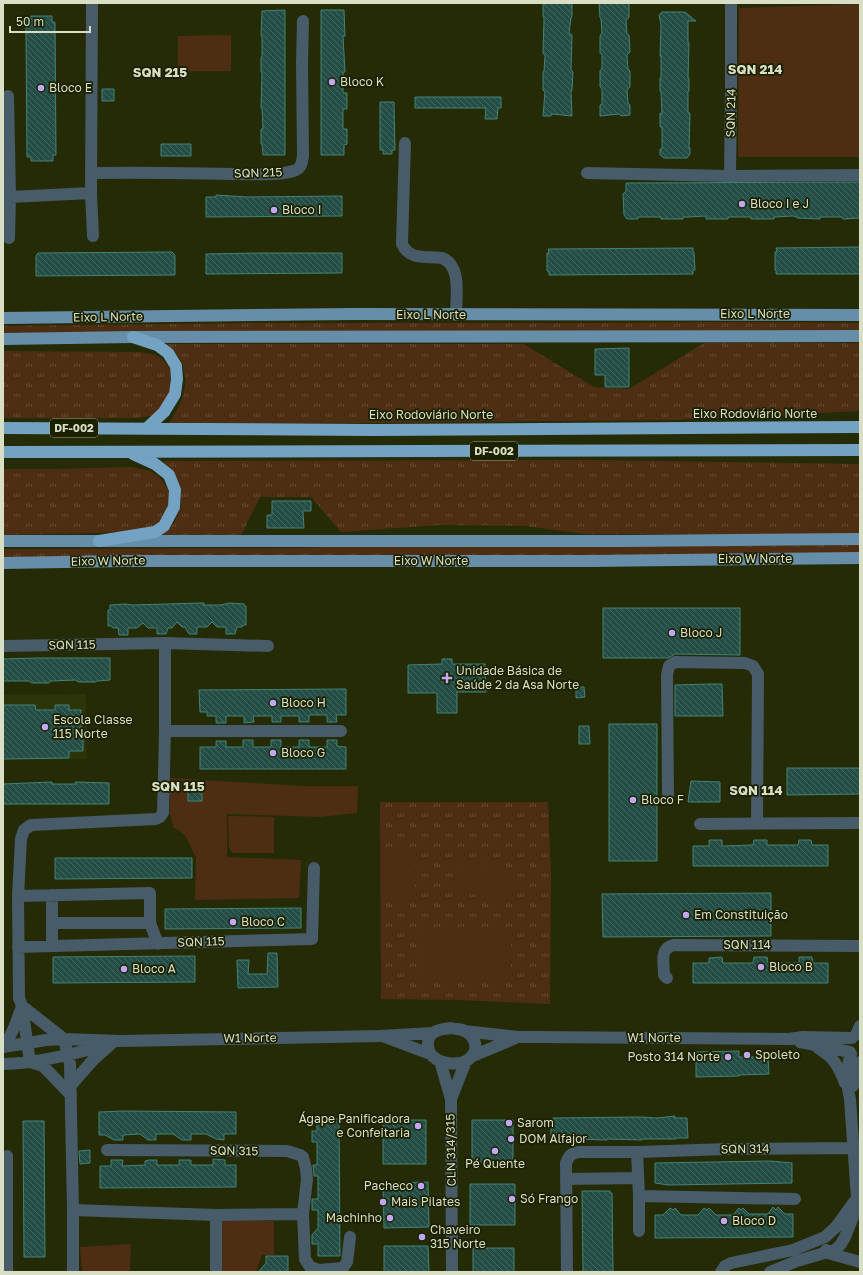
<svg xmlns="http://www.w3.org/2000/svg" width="863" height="1275" font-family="'Golos Text',sans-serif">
<defs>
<pattern id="grass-tufts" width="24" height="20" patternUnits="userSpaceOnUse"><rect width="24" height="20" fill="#4e2e12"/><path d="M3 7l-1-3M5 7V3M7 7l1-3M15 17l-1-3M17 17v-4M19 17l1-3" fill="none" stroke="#674c33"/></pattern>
<pattern id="building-back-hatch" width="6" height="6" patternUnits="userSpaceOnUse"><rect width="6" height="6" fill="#244e45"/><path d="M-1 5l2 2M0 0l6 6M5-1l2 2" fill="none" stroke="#43675e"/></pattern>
</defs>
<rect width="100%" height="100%" fill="#242b06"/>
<path fill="#2c3409" d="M86 694 87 759 3 760V695Z"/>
<path fill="url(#grass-tufts)" d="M718 322 860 323V331L3 335V326L260 323H601Z
M704 343H860V411L675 420 255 424 169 423C182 404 191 384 181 361 178 355 171 349 166 344H524L594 387 629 389Z
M3 351 139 352 156 355 163 360 170 369 171 392 155 415 138 418H3Z
M588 460 860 464V534H585L525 526 441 525 341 532 311 497H260L240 537 162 536 174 523 181 507 180 485 163 461Z
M132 467 151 471 159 477 168 488 170 498 166 511 159 524 145 531 96 533 3 535V469H56Z
M534 544 583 547 860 545V554L3 558V549L304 548 349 546Z
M380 802H548L551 874 550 1004 459 1000 381 999Z"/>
<path fill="#4e2e12" d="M860 4V157H738L739 8Z
M231 35V71H178V36Z
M170 778 304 786H358L357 813 320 817 227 814V857L301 860 299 898 195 900 196 857C187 843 191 836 173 827L170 813Z
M228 816 274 817V853H232L229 847Z
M381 851H416L415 902H381Z
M462 855 516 875 505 906 450 886Z
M422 927 511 928 510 977H422Z
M220 1220 274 1221V1255H262L256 1272H219Z
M131 1244 130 1272H82L80 1247Z"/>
<path fill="url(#building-back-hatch)" stroke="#428376" d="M543 3H572V16L571 18 569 33 572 35 571 70 573 72 572 90 571 92 572 116 552 114 551 116H543L545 92 543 90V72L544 71 545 56 543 53 544 18 543 16Z
M599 3H629V17L626 21 627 34 629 35 630 52 627 55 628 69 630 71V87L627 90 628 103 630 105V115L621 116 619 114 600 116V105L602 104V89L600 87V71L602 68V54L600 53V36L602 33 601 19 600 18Z
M285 10V155H263L262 144H261V129H263L262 108H261L262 72H261V57H262V36H261L262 11Z
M321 10H344L345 36H343L345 72H343V93H347V109H343V129H347V144L344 145V155H321Z
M662 12H685L696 21H688V43H689L688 78H689V91H688V113H690L689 148H690V154L687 158H664L660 155V149H662V127H660V113L662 114 661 91H660V78H661V56H660L661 25 659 15Z
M31 16H52V22H55L56 155H53V161H31V157H27L26 31V20H31Z
M102 89H114V101H102Z
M415 97H501V108H498L497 119H485L486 108H415Z
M380 102H394L395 150H392V154H383V150H380Z
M161 144H191V156H161Z
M860 182V218L843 219 842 217H820V219L797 218V217L793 216 774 217V219H751V217H728V219H706V216L688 217H683V219H661V217H638V219H627L624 215 623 194 626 191V183Z
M216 195 247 197 342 196V216L206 217V197H216Z
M860 247V274H776V270H775V252H777L776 248Z
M693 248V252H694L695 270H693V274L549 275V271H547V253H549L548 249Z
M172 252 175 255V275L36 276V256L38 253Z
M259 253H342V273L206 274V254Z
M629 348V387H605V375H595V349Z
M272 501H311V511H303L304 528H267V515H272Z
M200 603H204V605H221L229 603 244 604V606H246V625H243L242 627H237L235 634H226V627H217L212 622 207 627H197V634H189L185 627H182L177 622 172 628H168L166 634H157V628H148L143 623 137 628H128V635H119L118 628H113L111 626H108V610H110V605L125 604 133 605Z
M603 608H740V655L675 654 668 658H603Z
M37 658H110V680L97 681 96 682H78L76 680 51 681 49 683H32L29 681H3V659Z
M442 659H452V664H485L486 692H457V713H437V693H408V665L442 664Z
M709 684H722L723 716H675V685Z
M576 687H584L585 697 576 698Z
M346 689V715H336L337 722H327V715H309V722H299V716H281V722H272V716H253L254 722 244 723V716H226V723H216V716H207V712H200L199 690Z
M3 705H35L36 710H55V705H69V710H81V739H83V751H69V758L3 759Z
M609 724H657V861H609Z
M579 726H589L590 744H579Z
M243 740H253V747H271V740H281V747H299V740H309V747H327V740H337V746L346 747V769H200V747H216V741H226V747H243Z
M787 768H860V794L787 795Z
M691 781 720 782V802H688Z
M52 782V784H76L75 782 109 783V804H3V784Z
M188 789H202V801H188Z
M709 840H722V846L753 845 754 840H767V845H798L799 840H811L812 845H828V866H693V846H709Z
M55 858H192V878L55 879Z
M771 893V936L603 937 602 894Z
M301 908V928L165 929V909Z
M268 953H277L278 987 238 988 237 960H249L248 974H267Z
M195 956V982L53 983V957Z
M722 957 723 963H753L754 957H767L768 963H799V957H812L813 963H828V983H693V963H709V958Z
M739 1051V1057H768L769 1074 739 1075V1076L696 1077V1052Z
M124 1111 236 1112V1134H224V1140L216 1139 206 1134H191V1140H182L173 1134H156V1140H148L140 1134 123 1135V1140H114L105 1135H99V1112Z
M675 1116V1118H687L688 1138H676V1139H642V1140L607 1139V1140L573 1139V1140H563L551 1138V1119H553V1118L641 1117 657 1118Z
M317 1119H339L340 1256H318V1244H312V1235L318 1228V1210H312V1199H318V1176H314L313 1165H317V1142H312V1131H317Z
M383 1120H426V1164H383Z
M472 1120H513V1162H472Z
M23 1121H44L45 1257H24Z
M90 1150V1163L80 1164 79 1151Z
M213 1159 225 1160V1165H236V1187L100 1188V1166H111V1160H123L122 1166 145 1165V1161L149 1160H157V1165H179V1160H191V1165H213Z
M770 1161 792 1163V1183L668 1185 655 1183V1163Z
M428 1182 429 1227 384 1228 383 1183Z
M470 1184H515V1225H470Z
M582 1191H610V1193H612L613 1272H583Z
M773 1207 776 1210 778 1207 785 1214H793V1237L655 1238V1215H663L670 1208 673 1210 675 1208 681 1215H698L704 1208 707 1210 709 1208 716 1215H733L739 1208 741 1210 743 1208 749 1214H768Z
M384 1246H428L429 1272H384Z
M473 1248H514V1272H473Z
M266 1256H288V1272H258L266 1263Z"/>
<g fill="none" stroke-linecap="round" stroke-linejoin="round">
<path stroke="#485b68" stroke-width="12" d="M92 3 91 193 93 236
M8 96 10 197 91 193
M405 143 402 244C410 261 426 256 442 258 462 265 456 298 456 315
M92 173C140 172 187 173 235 174 249 174 283 176 296 170 302 167 302 162 303 155L302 64 303 21
M587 173 730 176 731 88V3
M730 176 860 175
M9 238 10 197
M3 646 165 643 268 646
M165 731H341
M668 799 667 675 669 666 675 662 745 663 753 666 758 674 757 823
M700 824 860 823
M52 895V946
M18 896 150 893V923L158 944
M52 923H150
M18 947 312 939 314 868
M667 978 664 975C664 963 659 948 674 945L860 946
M22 1006 64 1039 70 1064 73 1210V1272
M451 1028C455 1029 459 1029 463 1030 476 1036 480 1050 469 1059 459 1067 437 1064 430 1053 428 1050 428 1047 428 1044 428 1040 430 1035 433 1033 438 1029 445 1029 451 1028Z
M464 1031 518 1037H536L789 1039 803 1037 852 1038
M856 1035 860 1026
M385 1037 430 1054
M800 1042 850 1052
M3 1047 46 1040 64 1039 120 1041 380 1036 433 1033
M3 1047C12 1035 16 1023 21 1009
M818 1048C834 1058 838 1065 845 1083
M473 1056 518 1037
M440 1061 451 1099 452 1272
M3 1064C40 1063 76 1053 111 1044
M72 1084 93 1060 110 1045
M853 1086 856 1071 860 1062
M71 1095 43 1066 30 1062 22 1006 19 998 18 896 21 839 24 830 31 825 156 819 160 817 163 813 165 731V643
M451 1099 466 1061
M107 1150 287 1151 300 1155 303 1157 306 1169 307 1179 303 1214 305 1259 310 1267 319 1270 343 1268 347 1262 350 1237
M637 1152 639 1196V1231
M7 1156V1272
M566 1179 638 1178
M639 1196 795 1199
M73 1210 216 1215 303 1214
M216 1215V1272
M826 1250 828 1253 860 1262
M567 1272 566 1163C569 1156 571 1153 579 1152H637L728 1149 853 1148
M721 1272 725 1266 731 1263 793 1250 825 1237 836 1227 854 1202
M770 1272 797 1261 835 1250 841 1244 845 1237 853 1217 857 1198 850 1099C846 1084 846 1069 851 1054"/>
<path stroke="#678ea9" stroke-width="12" d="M3 318 352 314 860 315
M3 339 133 337 860 336
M3 541H624L860 539
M3 563 124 561H590L860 558"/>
<path stroke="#73a2c3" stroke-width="12" d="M133 337 157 345 168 353 176 366 177 379 175 394 164 412 146 429
M3 428 373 430 860 427
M3 452 860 450
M99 541 155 532 164 526 174 507 175 490 169 475 155 464 133 454"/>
</g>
<g fill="#c1a8f3" stroke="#1b2100" stroke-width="1.5">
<circle cx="332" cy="82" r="4"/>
<circle cx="41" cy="88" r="4"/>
<circle cx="742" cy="204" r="4"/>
<circle cx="274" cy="210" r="4"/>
<circle cx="672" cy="633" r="4"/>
<path d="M445 672h4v4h4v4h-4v4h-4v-4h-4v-4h4z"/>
<circle cx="273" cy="703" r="4"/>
<circle cx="45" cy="727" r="4"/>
<circle cx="273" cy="753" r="4"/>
<circle cx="633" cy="800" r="4"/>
<circle cx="686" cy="915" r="4"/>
<circle cx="233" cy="922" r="4"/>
<circle cx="761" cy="967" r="4"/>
<circle cx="124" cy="969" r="4"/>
<circle cx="747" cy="1055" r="4"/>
<circle cx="728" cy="1057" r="4"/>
<circle cx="509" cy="1123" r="4"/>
<circle cx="418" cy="1126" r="4"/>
<circle cx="511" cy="1139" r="4"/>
<circle cx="495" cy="1151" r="4"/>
<circle cx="421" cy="1186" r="4"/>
<circle cx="512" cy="1199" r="4"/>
<circle cx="383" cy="1202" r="4"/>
<circle cx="390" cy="1218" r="4"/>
<circle cx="724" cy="1221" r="4"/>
<circle cx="422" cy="1237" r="4"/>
</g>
<g text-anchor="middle" stroke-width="3.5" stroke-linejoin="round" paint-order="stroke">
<g fill="#1b2100" stroke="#9fa68a" stroke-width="1">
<rect x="50" y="419" width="48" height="18" rx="3"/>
<rect x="470" y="442" width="48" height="18" rx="3"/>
</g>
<g font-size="11" font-weight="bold" fill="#d8dfc5">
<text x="74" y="432">DF-002</text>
<text x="494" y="455">DF-002</text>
</g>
<g font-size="12" fill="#d8dfc5" stroke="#1b2100" text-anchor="start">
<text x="340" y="86">Bloco K</text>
<text x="49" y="92">Bloco E</text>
<text x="750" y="208">Bloco I e J</text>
<text x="282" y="214">Bloco I</text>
<text x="680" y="637">Bloco J</text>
<text x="456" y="675">Unidade Básica de<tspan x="456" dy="14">Saúde 2 da Asa Norte</tspan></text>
<text x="281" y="707">Bloco H</text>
<text x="53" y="724">Escola Classe<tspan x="53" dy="14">115 Norte</tspan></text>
<text x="281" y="757">Bloco G</text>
<text x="641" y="804">Bloco F</text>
<text x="694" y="919">Em Constituição</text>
<text x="241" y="926">Bloco C</text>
<text x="769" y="971">Bloco B</text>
<text x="132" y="973">Bloco A</text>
<text x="755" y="1059">Spoleto</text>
<text x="720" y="1061" text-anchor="end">Posto 314 Norte</text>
<text x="410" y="1123" text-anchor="end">Ágape Panificadora<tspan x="410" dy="14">e Confeitaria</tspan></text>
<text x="517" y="1127">Sarom</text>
<text x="519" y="1143">DOM Alfajor</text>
<text x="495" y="1168" text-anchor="middle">Pé Quente</text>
<text x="413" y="1190" text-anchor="end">Pacheco</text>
<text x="520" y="1203">Só Frango</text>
<text x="391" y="1206">Mais Pilates</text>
<text x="382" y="1222" text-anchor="end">Machinho</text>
<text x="732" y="1225">Bloco D</text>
<text x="430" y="1234">Chaveiro<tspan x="430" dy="14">315 Norte</tspan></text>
</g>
<g font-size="12" fill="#d8dfc5" stroke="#1b2100">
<text transform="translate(731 113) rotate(-89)" y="4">SQN 214</text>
<text transform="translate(258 173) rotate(-2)" y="4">SQN 215</text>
<text x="755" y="318">Eixo L Norte</text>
<text x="431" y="319">Eixo L Norte</text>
<text transform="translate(108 317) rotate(-1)" y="4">Eixo L Norte</text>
<text x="755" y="418">Eixo Rodoviário Norte</text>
<text x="431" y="419">Eixo Rodoviário Norte</text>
<text x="755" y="563">Eixo W Norte</text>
<text transform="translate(108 561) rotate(-1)" y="4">Eixo W Norte</text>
<text x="431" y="565">Eixo W Norte</text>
<text transform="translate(72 645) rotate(-1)" y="4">SQN 115</text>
<text transform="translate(201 942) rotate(-2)" y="4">SQN 115</text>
<text x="747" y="949">SQN 114</text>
<text transform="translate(250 1038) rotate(-1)" y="4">W1 Norte</text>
<text x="654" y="1042">W1 Norte</text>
<text transform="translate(745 1149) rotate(-1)" y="4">SQN 314</text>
<text transform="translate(451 1150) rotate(-91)" y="4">CLN 314/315</text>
<text transform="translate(234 1151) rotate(1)" y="4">SQN 315</text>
</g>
<g font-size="13" font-weight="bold" fill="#d8dfc5" stroke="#1b2100">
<text x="755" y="74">SQN 214</text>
<text x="160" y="77">SQN 215</text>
<text x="178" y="791">SQN 115</text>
<text x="756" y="795">SQN 114</text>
</g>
</g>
<rect width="863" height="1275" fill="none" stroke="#d8dfc5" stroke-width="8"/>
<path d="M10 26v6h80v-6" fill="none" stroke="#d8dfc5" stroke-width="2"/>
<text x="16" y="26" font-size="12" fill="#d8dfc5" stroke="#1b2100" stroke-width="3" paint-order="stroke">50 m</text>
</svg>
